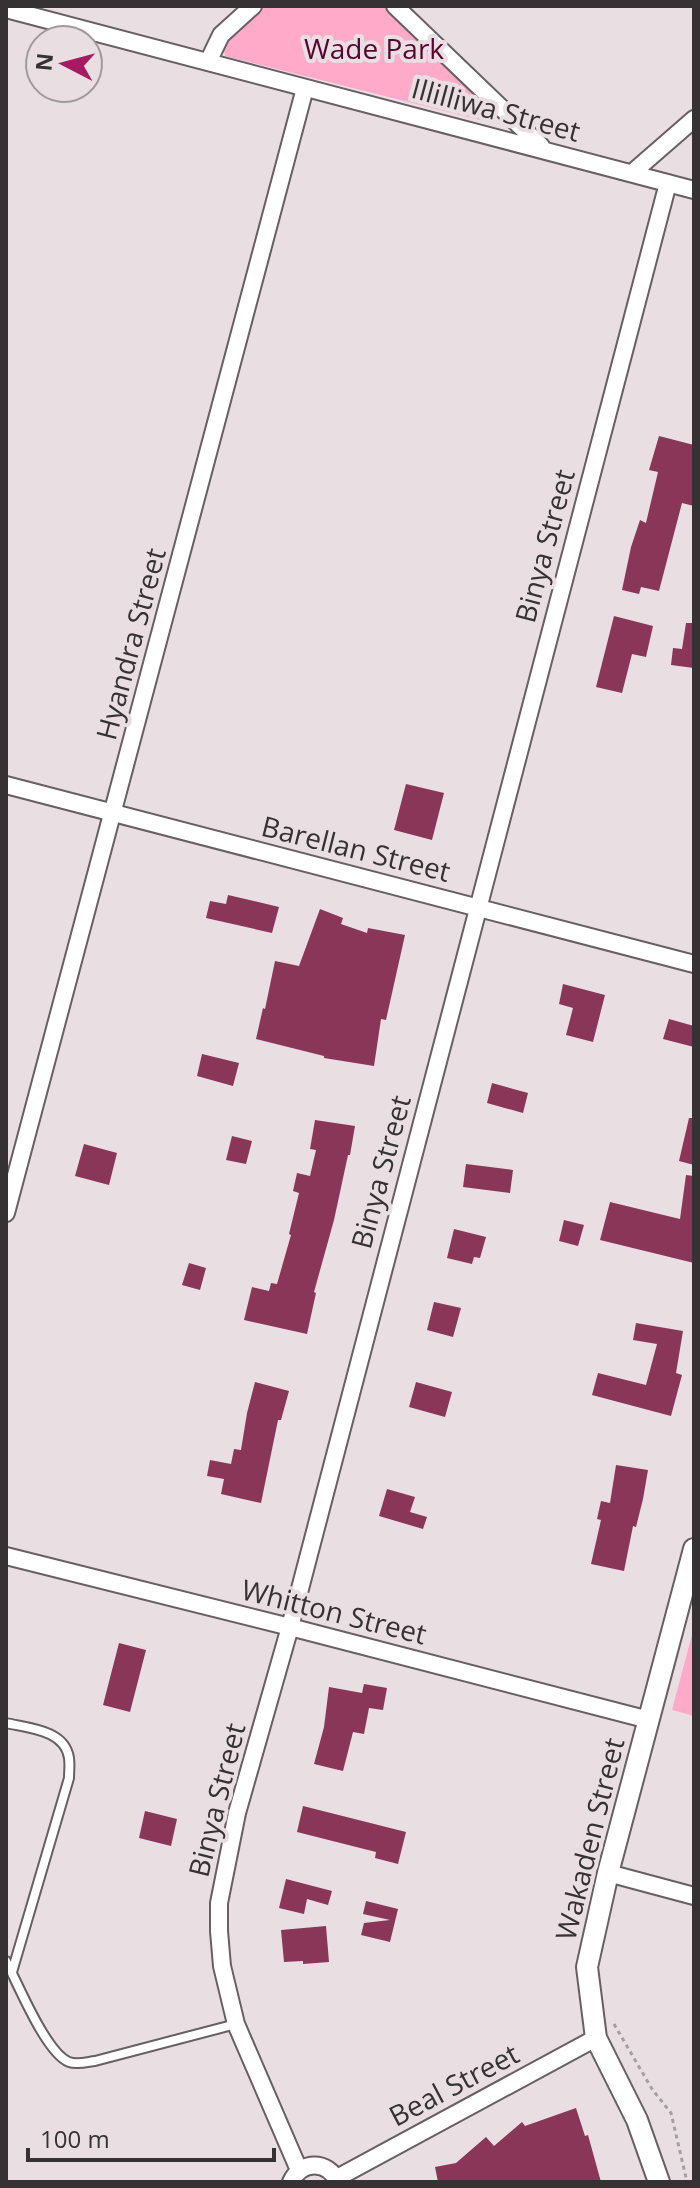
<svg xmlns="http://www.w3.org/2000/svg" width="700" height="2188" font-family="'Open Sans',sans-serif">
<rect width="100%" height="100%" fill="#e9dfe2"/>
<path fill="#ffaac9" d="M262 6H392L495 114 488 122 225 56 223 43Z
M694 1627V1716L672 1710Z"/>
<path fill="#893659" d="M659 436 694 445V506L682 503 659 591 641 587 639 594 622 590 631 547 640 520 646 523 658 472 649 470Z
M614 616 653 626 646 657 632 654 622 693 596 687Z
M686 623H694V668L671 665 673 648 682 649Z
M406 784 444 793 432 840 394 830Z
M228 895 279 907 272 933 206 918 210 901 226 904Z
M320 909 343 918 341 924 367 933 368 928 405 935 386 1020 381 1019 374 1066 324 1058V1056L256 1039 263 1008 265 1009 275 961 299 966Z
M563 984 605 995 593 1042 566 1035 573 1008 559 1004Z
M669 1019 694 1026V1047L663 1039Z
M202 1054 239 1063 233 1086 197 1076Z
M492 1083 528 1093 523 1113 487 1103Z
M689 1118H694V1165L679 1161Z
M315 1120 355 1126 350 1155H348L334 1220 314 1292 316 1293 307 1334 244 1320 252 1287 269 1291 271 1283 277 1284 291 1235 289 1234 299 1193 293 1191 297 1173 310 1176 316 1150 310 1149Z
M232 1136 252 1141 246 1164 226 1160Z
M84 1144 117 1153 109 1185 75 1176Z
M466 1164 513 1170 510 1193 463 1187Z
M686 1175 694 1176V1263L600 1240 610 1202 680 1219Z
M564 1220 584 1225 578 1246 559 1241Z
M454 1229 486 1237 480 1258 474 1257 472 1264 447 1258Z
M189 1263 206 1268 200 1290 182 1285Z
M434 1302 461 1308 453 1337 427 1330Z
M636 1323 683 1331 676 1373 682 1375 671 1416 592 1395 598 1373 646 1385 657 1344 633 1340Z
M255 1382 289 1391 281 1420H278L261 1503 221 1494 224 1479 207 1476 210 1460 231 1464 234 1449 241 1450 247 1413Z
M416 1382 452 1392 445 1417 409 1407Z
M616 1465 648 1470 643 1499 636 1527 633 1526 624 1571 591 1564 601 1520 597 1519 601 1501 610 1503Z
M387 1489 415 1497 410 1512 427 1517 423 1529 379 1516Z
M119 1643 146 1650 130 1712 103 1705Z
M364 1684 387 1688 383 1710 369 1708 364 1734 353 1732 343 1771 314 1764 324 1727 329 1687 362 1693Z
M303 1806 406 1832 398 1864 375 1858 376 1852 297 1832Z
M145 1811 177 1819 171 1846 139 1838Z
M286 1879 332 1891 328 1905 307 1899 304 1914 279 1908Z
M366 1901 398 1909 390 1942 361 1935 364 1923 390 1920 363 1914Z
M326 1926 329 1962 303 1964V1961L284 1962 281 1930Z
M576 2108 585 2136 588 2135 601 2182H438L435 2167 456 2163 486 2137 494 2146 522 2122 525 2126Z"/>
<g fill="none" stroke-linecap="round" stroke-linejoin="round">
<g stroke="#685f62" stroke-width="12">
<path id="service" d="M6 1723C29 1728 65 1730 69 1758 70 1764 69 1772 69 1778L12 1972
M6 1961C18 1984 46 2053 69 2062 77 2065 87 2062 95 2061L236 2024"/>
</g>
<g stroke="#685f62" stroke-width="20">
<path id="minor" d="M395 6 541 146
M6 9 694 190
M208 62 221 35 253 6
M632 173 694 119
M6 785 694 964
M6 1213 305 88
M6 1556 290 1627 649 1720
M608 1873 694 1896
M299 2170 236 2024 222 1966 219 1931V1903L237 1813 290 1627 668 183
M337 2178 596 2038
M291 2182C301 2160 328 2160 338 2182"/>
</g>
<g stroke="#685f62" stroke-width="24">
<path id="tertiary" d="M659 2182 637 2120 596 2038 587 1967 608 1873 694 1549"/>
</g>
<path stroke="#a69fa1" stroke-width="3" stroke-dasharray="4 4" stroke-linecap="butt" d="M614 2024 652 2089 671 2113 687 2182"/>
<use href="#service" stroke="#fff" stroke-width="8"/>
<use href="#minor" stroke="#fff" stroke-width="16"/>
<use href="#tertiary" stroke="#fff" stroke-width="20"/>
</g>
<g text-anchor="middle" stroke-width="8" stroke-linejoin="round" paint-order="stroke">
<g font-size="28" fill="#590430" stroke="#e9dfe2">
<text x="374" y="59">Wade Park</text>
</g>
<g font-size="28" fill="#363233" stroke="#e9dfe2">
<text transform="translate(496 110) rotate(15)" y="10">Illilliwa Street</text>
<text transform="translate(545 546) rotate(-75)" y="10">Binya Street</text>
<text transform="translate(131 644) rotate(-75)" y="10">Hyandra Street</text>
<text transform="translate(356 849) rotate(14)" y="10">Barellan Street</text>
<text transform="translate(381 1172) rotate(-75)" y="10">Binya Street</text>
<text transform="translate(334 1612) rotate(14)" y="10">Whitton Street</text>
<text transform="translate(217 1800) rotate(-76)" y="10">Binya Street</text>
<text transform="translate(590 1839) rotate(-76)" y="10">Wakaden Street</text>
<text transform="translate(454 2085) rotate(-28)" y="10">Beal Street</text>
</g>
</g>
<rect width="700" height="2188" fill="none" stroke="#363233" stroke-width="16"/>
<g transform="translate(64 64) rotate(276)"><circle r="38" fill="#e9dfe2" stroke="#a19a9c" stroke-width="2"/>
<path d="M0-6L14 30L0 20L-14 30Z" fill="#a51a61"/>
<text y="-12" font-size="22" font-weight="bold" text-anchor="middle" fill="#363233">N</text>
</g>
<path d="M28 2148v12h246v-12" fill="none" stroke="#363233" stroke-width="4"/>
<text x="40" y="2148" font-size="24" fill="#363233" stroke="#e9dfe2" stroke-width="6" paint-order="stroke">100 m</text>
</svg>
